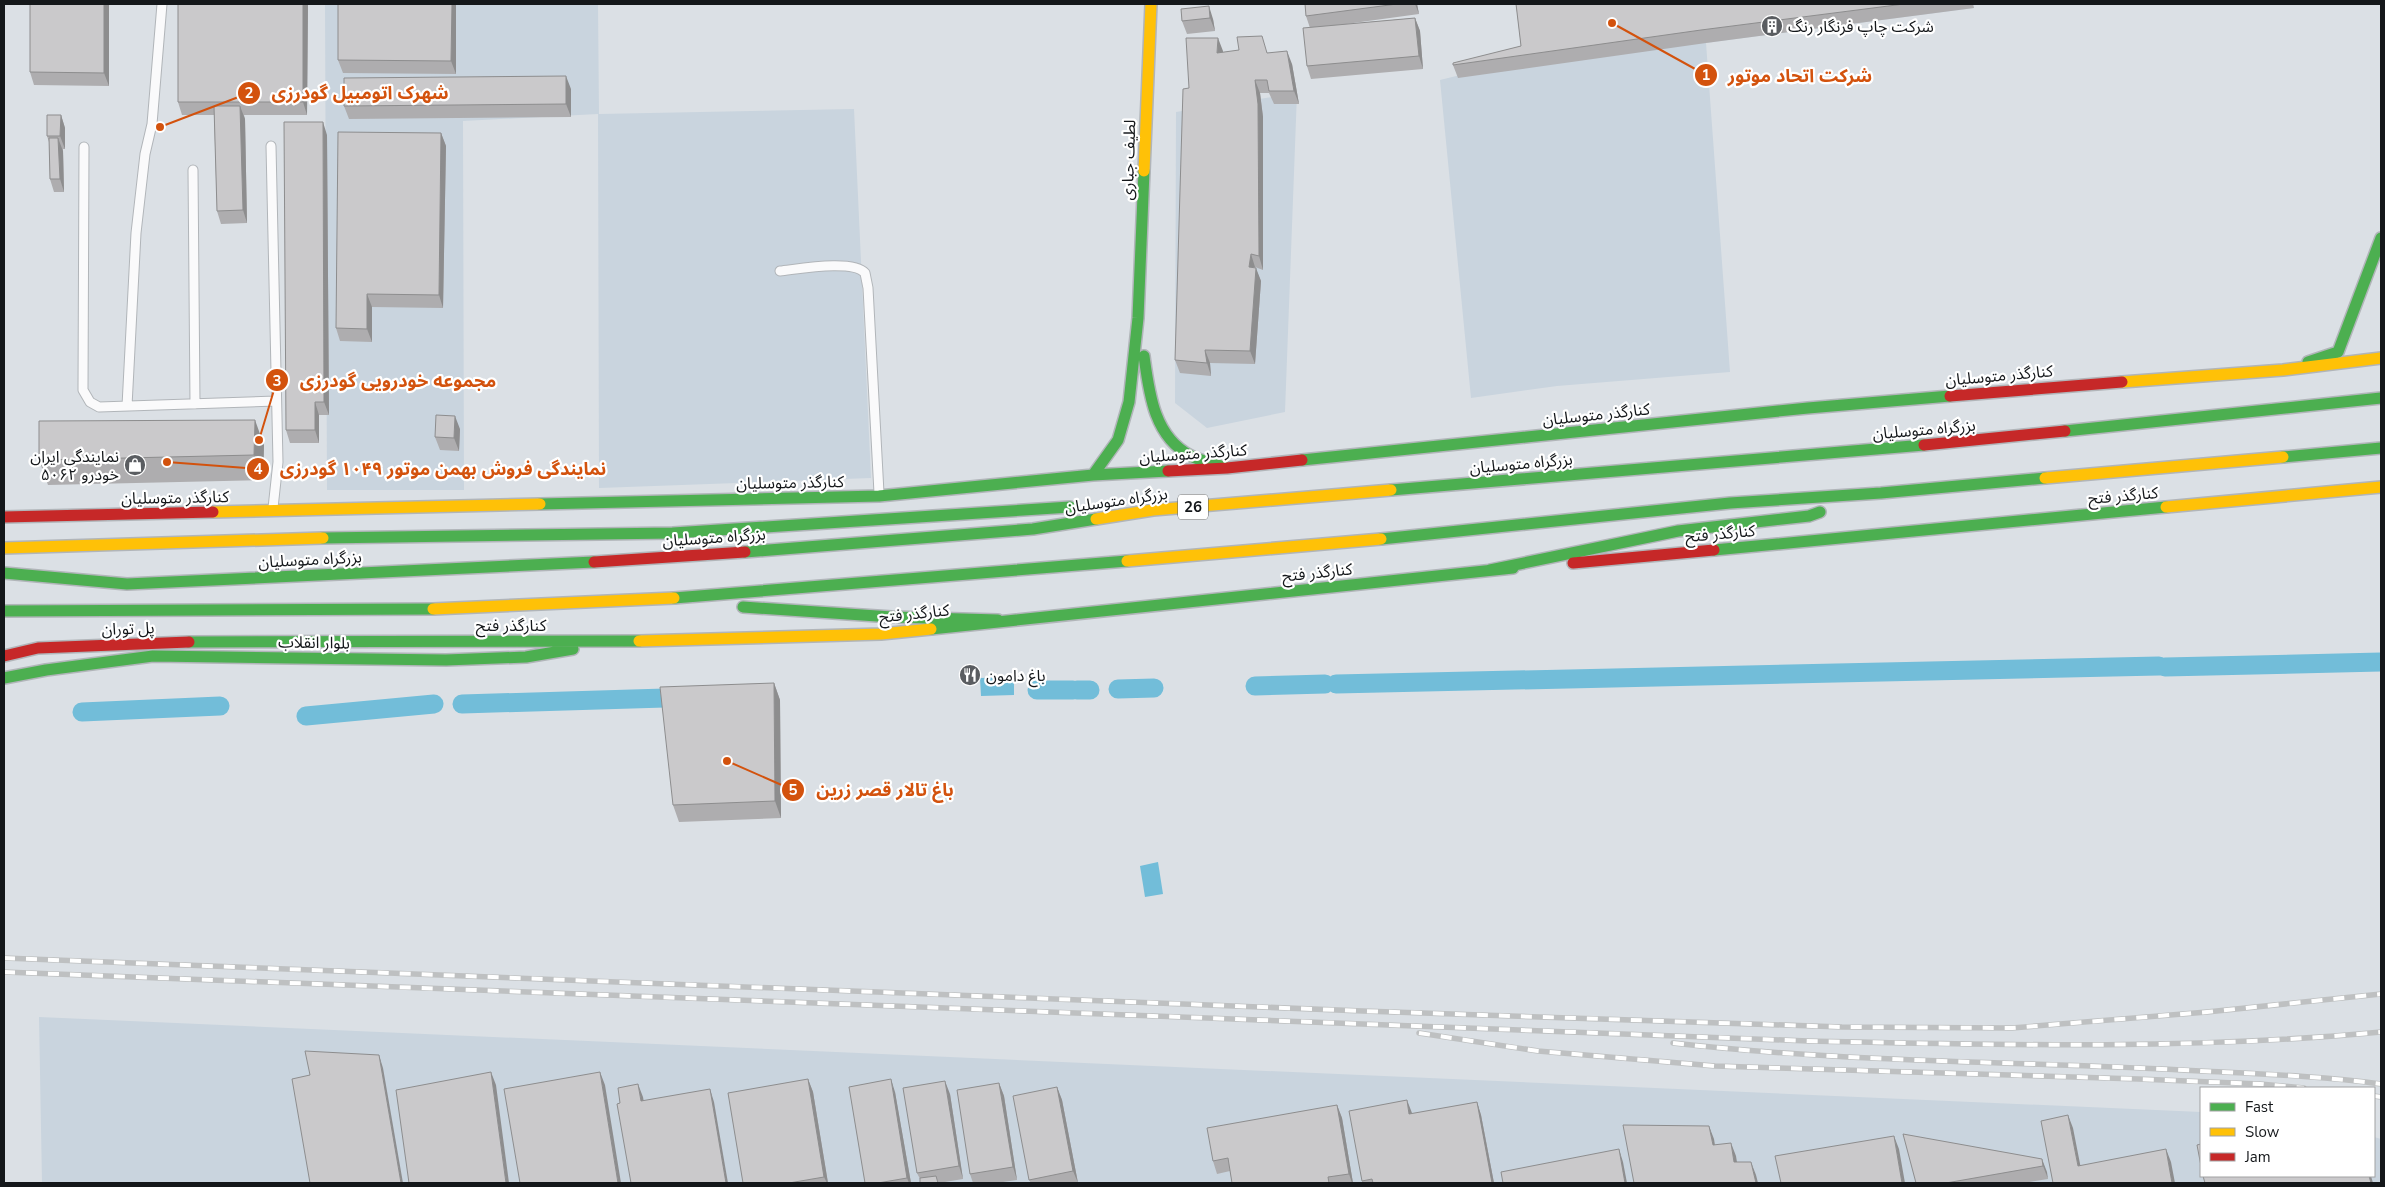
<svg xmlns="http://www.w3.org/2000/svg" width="2385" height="1187" font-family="'Nunito Sans','Noto Sans Arabic',sans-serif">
<rect width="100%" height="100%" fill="#dbe0e5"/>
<path fill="#c9d4de" d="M325 4H598L599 114 854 109 871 478 599 488 598 114 463 121 464 490H327Z
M1519 4H1973L1974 8 1706 43 1730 372 1557 386 1471 398 1440 80 1525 59Z
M1297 93 1285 412 1207 428 1175 403 1176 112Z
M39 1017 2201 1112V1176H2374V1137L2381 1139V1183H42Z"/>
<path fill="#72bdd9" d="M1014 677V695L981 696 980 678Z
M1158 862 1163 894 1145 897 1140 866Z"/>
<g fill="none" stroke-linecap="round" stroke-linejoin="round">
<path stroke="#72bdd9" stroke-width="19" d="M2165 667 2381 662
M1336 684 2159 666
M1255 686 1325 684
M1118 689 1154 688
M1037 690H1073
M1077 690H1090
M462 704 665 698
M82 712 220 706
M306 716 434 704"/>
<g stroke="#b1b5b9" stroke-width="11">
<path id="lane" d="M271 146 278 462 273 508
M84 147 83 390 90 402 99 407 276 401
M193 170 195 404
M780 271C799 269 853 259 865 273L868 288 879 493
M127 406 136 233 145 154 152 124 162 4"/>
</g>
<g stroke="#b1b5b9" stroke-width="14">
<path id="fast" d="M1144 356C1149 393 1154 437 1191 456 1201 461 1213 463 1224 467
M2308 362 2338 352 2381 238
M2065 431 2381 398
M2283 457 2381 448
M1302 460 1808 408 1950 396
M1093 475 1118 440 1129 402 1138 318 1144 171
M1391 490 1924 445
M540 504 879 496 1093 475 1168 471
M673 533 1070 507
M323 538 673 533
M1381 539 1730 503 1881 493 2045 478
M1714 550 2166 507
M745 552 1033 529 1096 519
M1490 570 1678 531 1809 516 1820 512
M4 573 127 584 594 562
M674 598 1127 561
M743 607 892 617 998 620
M4 611 433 609
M931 629 1513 568
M189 642 639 641
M4 678 46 670 153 656 446 660 526 657 573 649"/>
</g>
<g stroke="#b1b5b9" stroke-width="14">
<path id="slow" d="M1144 171 1151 4
M2122 382 2283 370 2381 358
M2045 478 2283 457
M2166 507 2381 487
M213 512 540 504
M1096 519 1153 510 1391 490
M4 548 323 538
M1127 561 1381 539
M433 609 674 598
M639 641 881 634 931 629"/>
</g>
<g stroke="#b1b5b9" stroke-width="14">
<path id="jam" d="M1950 396 2122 382
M1924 445 2065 431
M1168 471 1227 468 1302 460
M4 517 213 512
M594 562 745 552
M1573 563 1714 550
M4 656 38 648 189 642"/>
</g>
<use href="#lane" stroke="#fafafb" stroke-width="9"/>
<use href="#fast" stroke="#4caf50" stroke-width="11"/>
<use href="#slow" stroke="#ffc107" stroke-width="11"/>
<use href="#jam" stroke="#c62828" stroke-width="11"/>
<g stroke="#bec0c1" stroke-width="5.5">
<path id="rail" d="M4 958 1363 1011 1842 1027 2012 1028 2207 1012 2381 994
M4 972 1808 1041C1999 1045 2190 1050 2381 1032
M1419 1033 1538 1051 1715 1066 2138 1079 2260 1084 2304 1088
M1673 1043C1848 1063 2025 1061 2201 1071 2261 1074 2321 1076 2381 1084
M2374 1096 2381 1097"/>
</g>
<use href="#rail" stroke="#fff" stroke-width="4" stroke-dasharray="11" stroke-linecap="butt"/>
</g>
<path fill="#aeadaf" d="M30 4H109V86L34 85 30 72Z
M308 4 307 115H244L245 119 247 223 221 224 217 211 214 115H182L178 102Z
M338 4H456V74L343 73 338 60Z
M1262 4H1281L1263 5Z
M1305 4H1417L1419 14 1346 24 1415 18 1420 31 1423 69 1311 79 1307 66 1310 28 1306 16Z
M1516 4H1973L1974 8 1706 43 1458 78 1453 65 1521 46Z
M1181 9 1213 19 1215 31 1187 34 1182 21Z
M1223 51V52L1268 53 1292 64 1299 104H1274L1269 93H1260L1263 117V270L1255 267 1261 281 1255 364 1210 363 1211 376 1180 373 1175 360 1189 88Z
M571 89V117L349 119 344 106Z
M61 115 65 128V149H63L64 192H54L50 179 49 142 47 136Z
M441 133 446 146 443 308 372 307V342L340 341 336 328Z
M327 135 329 415H319V443H290L286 430Z
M460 429 459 451 440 450 435 437Z
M264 445 263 480 48 485 39 460Z
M774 683 780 700 781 818 679 822 673 805Z
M808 1079 813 1092 828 1183H743Z
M999 1083 1004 1096 1017 1180 996 1183H973L970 1174Z
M1057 1087 1062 1100 1078 1183H1031L1029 1180Z
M895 1092 911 1183H865Z
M950 1094 963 1179 939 1183 920 1179 917 1173Z
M1477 1102 1481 1115 1494 1183H1362V1181L1412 1114Z
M1337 1105 1342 1118 1353 1183H1232L1230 1171 1217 1174 1213 1161Z
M2042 1159 2048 1179 2023 1183H1916Z"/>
<path fill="#8d8d8e" d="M104 4H109V86L104 73Z
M303 4H308L307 115 303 102Z
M452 4H456V74L451 61Z
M1415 4H1417L1419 14Z
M1209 6 1213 19 1215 31 1210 18Z
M1415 18 1420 31 1423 69 1419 56Z
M1218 38 1223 51 1222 66 1217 53Z
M1287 51 1292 64 1299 104 1294 91Z
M566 76 571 89V117L566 104Z
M1255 80 1260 93 1263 117V270L1259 256Z
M240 106 245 119 247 223 243 210Z
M61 115 65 128V149L60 136Z
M323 122 327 135 329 415 324 402Z
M441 133 446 146 443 308 439 295Z
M58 138 63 151 64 192 60 179Z
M1251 254 1255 267H1249Z
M1256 268 1261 281 1255 364 1250 351Z
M367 294 372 307V342L367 329Z
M1205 350 1210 363 1211 376 1207 363Z
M315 402 319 415V443L315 430Z
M455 416 460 429 459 451 454 438Z
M255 420 264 445 263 480 254 455Z
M774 683 780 700 781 818 775 801Z
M379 1055 383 1068 403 1183H401Z
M491 1072 496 1085 509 1183H506Z
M600 1072 605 1085 621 1183H618Z
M808 1079 813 1092 828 1183H827L824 1177Z
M891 1079 895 1092 911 1183H909L907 1178Z
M945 1081 950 1094 963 1179 959 1166Z
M999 1083 1004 1096 1017 1180 1013 1167Z
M638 1084 643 1097 646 1114 641 1101Z
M1057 1087 1062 1100 1078 1183 1073 1171Z
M710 1089 714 1102 728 1183H726Z
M1407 1100 1412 1113 1414 1127 1409 1114Z
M1477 1102 1481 1115 1494 1183H1492Z
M1337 1105 1342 1118 1353 1183H1352L1349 1174Z
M2068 1115 2073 1128 2083 1179 2078 1166Z
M1709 1126 1714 1139 1717 1158 1713 1145Z
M1894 1136 1899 1149 1905 1183H1902Z
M1731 1143 1736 1156 1739 1175 1734 1162Z
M1619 1149 1623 1162 1627 1183H1625Z
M2166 1149 2171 1162 2175 1183H2172Z
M2042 1159 2047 1172 2048 1179 2043 1166Z
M1751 1162 1756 1175 1758 1183H1756Z
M2369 1176H2371L2373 1183H2371Z"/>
<path fill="#cac9cb" stroke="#8d8d8e" d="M30 4H104V73L30 72Z
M178 4H303V102H178Z
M338 4H452L451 61 338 60Z
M1305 4H1397L1306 16Z
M1516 4H1904L1701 30 1453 65V63L1521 46Z
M1209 6 1210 18 1182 21 1181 9Z
M1415 18 1419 56 1307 66 1303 28Z
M1262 36 1267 53 1287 51 1294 91H1269L1267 80H1255L1258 104 1259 256 1251 254 1249 267 1256 268 1250 351 1205 350 1207 363 1175 360 1183 89 1189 88 1186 38H1218L1217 53 1239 50 1237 37Z
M566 76V104L344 106V78Z
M214 106H240L243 210 217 211Z
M47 115H61L60 136H47Z
M284 122H323L324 402H315V430H286Z
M338 132 441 133 439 295 367 294V329L336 328Z
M49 138H58L60 179H50Z
M436 415 455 416 454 438 435 437Z
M255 420 254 455 39 460V421Z
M774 683 775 801 673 805 660 687Z
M305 1051 379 1055 401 1183H310L292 1079 310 1075Z
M491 1072 506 1183H409L396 1090Z
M600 1072 618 1183H520L504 1089Z
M808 1079 824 1177 789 1183H743L728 1093Z
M891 1079 907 1178 878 1183H865L849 1087Z
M945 1081 959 1166 917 1173 903 1088Z
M999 1083 1013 1167 970 1174 957 1090Z
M638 1084 641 1101 710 1089 726 1183H631L617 1104 620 1103 618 1088Z
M1057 1087 1073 1171 1029 1180 1013 1096Z
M1407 1100 1409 1114 1477 1102 1492 1183H1373L1372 1179 1362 1181 1349 1111Z
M1337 1105 1349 1174 1328 1177 1329 1183H1232L1228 1158 1213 1161 1207 1128Z
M2068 1115 2078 1166 2166 1149 2172 1183H2053L2041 1121Z
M1623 1125 1709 1126 1713 1145 1731 1143 1734 1162H1751L1756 1183H1634Z
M1903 1134 2042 1159 2043 1166 1946 1183H1916Z
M1894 1136 1902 1183H1781L1775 1156Z
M2201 1144V1166L2197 1145Z
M1619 1149 1625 1183H1503L1501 1172Z
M936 1176 938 1183H920V1178Z
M2203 1176H2369L2371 1183H2205Z"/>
<defs>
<g id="building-disc" transform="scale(1.125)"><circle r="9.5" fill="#5a5d61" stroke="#fff"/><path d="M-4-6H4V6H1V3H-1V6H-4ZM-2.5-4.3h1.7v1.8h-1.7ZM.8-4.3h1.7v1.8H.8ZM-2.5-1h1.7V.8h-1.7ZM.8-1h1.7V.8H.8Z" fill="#fff"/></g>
<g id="shop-disc" transform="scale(1.125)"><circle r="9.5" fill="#5a5d61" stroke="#fff"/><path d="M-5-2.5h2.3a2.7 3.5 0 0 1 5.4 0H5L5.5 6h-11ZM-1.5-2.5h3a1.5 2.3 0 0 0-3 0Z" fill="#fff"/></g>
<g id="restaurant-disc" transform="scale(1.125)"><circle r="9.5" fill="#5a5d61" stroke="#fff"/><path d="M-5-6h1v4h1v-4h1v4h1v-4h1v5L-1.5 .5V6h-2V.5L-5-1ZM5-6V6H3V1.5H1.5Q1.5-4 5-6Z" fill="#fff"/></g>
</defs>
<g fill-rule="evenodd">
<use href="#building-disc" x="1772" y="26"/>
<use href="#shop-disc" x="135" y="465"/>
<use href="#restaurant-disc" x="970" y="675"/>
</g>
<g text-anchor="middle" stroke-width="4.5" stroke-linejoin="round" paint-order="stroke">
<rect fill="#fff" stroke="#5a5d5f" stroke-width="1" x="1178" y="494.5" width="30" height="25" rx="4"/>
<g font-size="15" font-weight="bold" fill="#14171a">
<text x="1193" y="512">26</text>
</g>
<g font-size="16" fill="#14171a" stroke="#fff" text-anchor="start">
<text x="1788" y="32">شرکت چاپ فرنگار رنگ</text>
<text x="119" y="462" text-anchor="end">نمایندگی ایران<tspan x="119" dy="18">خودرو ۵۰۶۲</tspan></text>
<text x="986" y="681">باغ دامون</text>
</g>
<g font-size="16" fill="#14171a" stroke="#fff">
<text transform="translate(1128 160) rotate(-88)" y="6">لطیف جباری</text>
<text transform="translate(1999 375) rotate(-5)" y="6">کنارگذر متوسلیان</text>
<text transform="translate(1596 414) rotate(-6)" y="6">کنارگذر متوسلیان</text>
<text transform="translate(1924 429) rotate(-5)" y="6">بزرگراه متوسلیان</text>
<text transform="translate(1193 453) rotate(-4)" y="6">کنارگذر متوسلیان</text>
<text transform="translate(1521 463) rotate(-5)" y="6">بزرگراه متوسلیان</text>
<text transform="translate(790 482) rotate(-1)" y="6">کنارگذر متوسلیان</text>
<text transform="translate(2123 495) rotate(-5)" y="6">کنارگذر فتح</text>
<text transform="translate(175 497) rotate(-1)" y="6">کنارگذر متوسلیان</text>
<text transform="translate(1116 500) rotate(-8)" y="6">بزرگراه متوسلیان</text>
<text transform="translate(1720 533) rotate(-5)" y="6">کنارگذر فتح</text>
<text transform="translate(714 537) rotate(-4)" y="6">بزرگراه متوسلیان</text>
<text transform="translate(310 559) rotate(-3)" y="6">بزرگراه متوسلیان</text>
<text transform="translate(1317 572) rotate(-6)" y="6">کنارگذر فتح</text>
<text transform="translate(914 613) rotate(-6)" y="6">کنارگذر فتح</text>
<text x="511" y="631">کنارگذر فتح</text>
<text transform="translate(128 628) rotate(-2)" y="6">پل توران</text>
<text transform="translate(314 642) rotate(1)" y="6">بلوار انقلاب</text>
</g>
</g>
<path fill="none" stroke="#d3520d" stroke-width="2" d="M1612 23L1706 75M160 127L249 93M259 440L277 380M167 462L258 469M727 761L793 790"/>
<g fill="#d3520d" stroke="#fff" stroke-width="2">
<circle cx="1612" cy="23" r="5"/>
<circle cx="160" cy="127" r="5"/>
<circle cx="259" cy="440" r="5"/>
<circle cx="167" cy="462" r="5"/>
<circle cx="727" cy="761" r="5"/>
<circle cx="1706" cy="75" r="12"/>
<circle cx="249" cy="93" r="12"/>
<circle cx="277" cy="380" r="12"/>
<circle cx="258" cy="469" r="12"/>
<circle cx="793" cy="790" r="12"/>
</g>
<g font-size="15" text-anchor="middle" font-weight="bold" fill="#fff">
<text x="1706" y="80">1</text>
<text x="249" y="98">2</text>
<text x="277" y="386">3</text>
<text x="258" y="474">4</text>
<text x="793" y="795">5</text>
</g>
<g font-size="18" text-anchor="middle" font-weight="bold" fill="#d3520d" stroke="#fff" stroke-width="4.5" stroke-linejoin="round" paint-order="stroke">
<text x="1800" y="82">شرکت اتحاد موتور</text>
<text x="360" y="99">شهرک اتومبیل گودرزی</text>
<text x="398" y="387">مجموعه خودرویی گودرزی</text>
<text x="443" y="475">نمایندگی فروش بهمن موتور ۱۰۴۹ گودرزی</text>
<text x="885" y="796">باغ تالار قصر زرین</text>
</g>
<rect width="2385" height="1187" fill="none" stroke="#14171a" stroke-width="10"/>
<rect x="2200" y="1087" width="175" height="90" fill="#ffffff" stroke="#a1a2a3"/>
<rect x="2210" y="1103" width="25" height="8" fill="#4caf50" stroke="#a1a2a3"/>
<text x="2245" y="1112" font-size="15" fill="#14171a">Fast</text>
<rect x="2210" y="1128" width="25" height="8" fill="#ffc107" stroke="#a1a2a3"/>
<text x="2245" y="1137" font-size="15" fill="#14171a">Slow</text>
<rect x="2210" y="1153" width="25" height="8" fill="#c62828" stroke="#a1a2a3"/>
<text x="2245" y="1162" font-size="15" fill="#14171a">Jam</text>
</svg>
